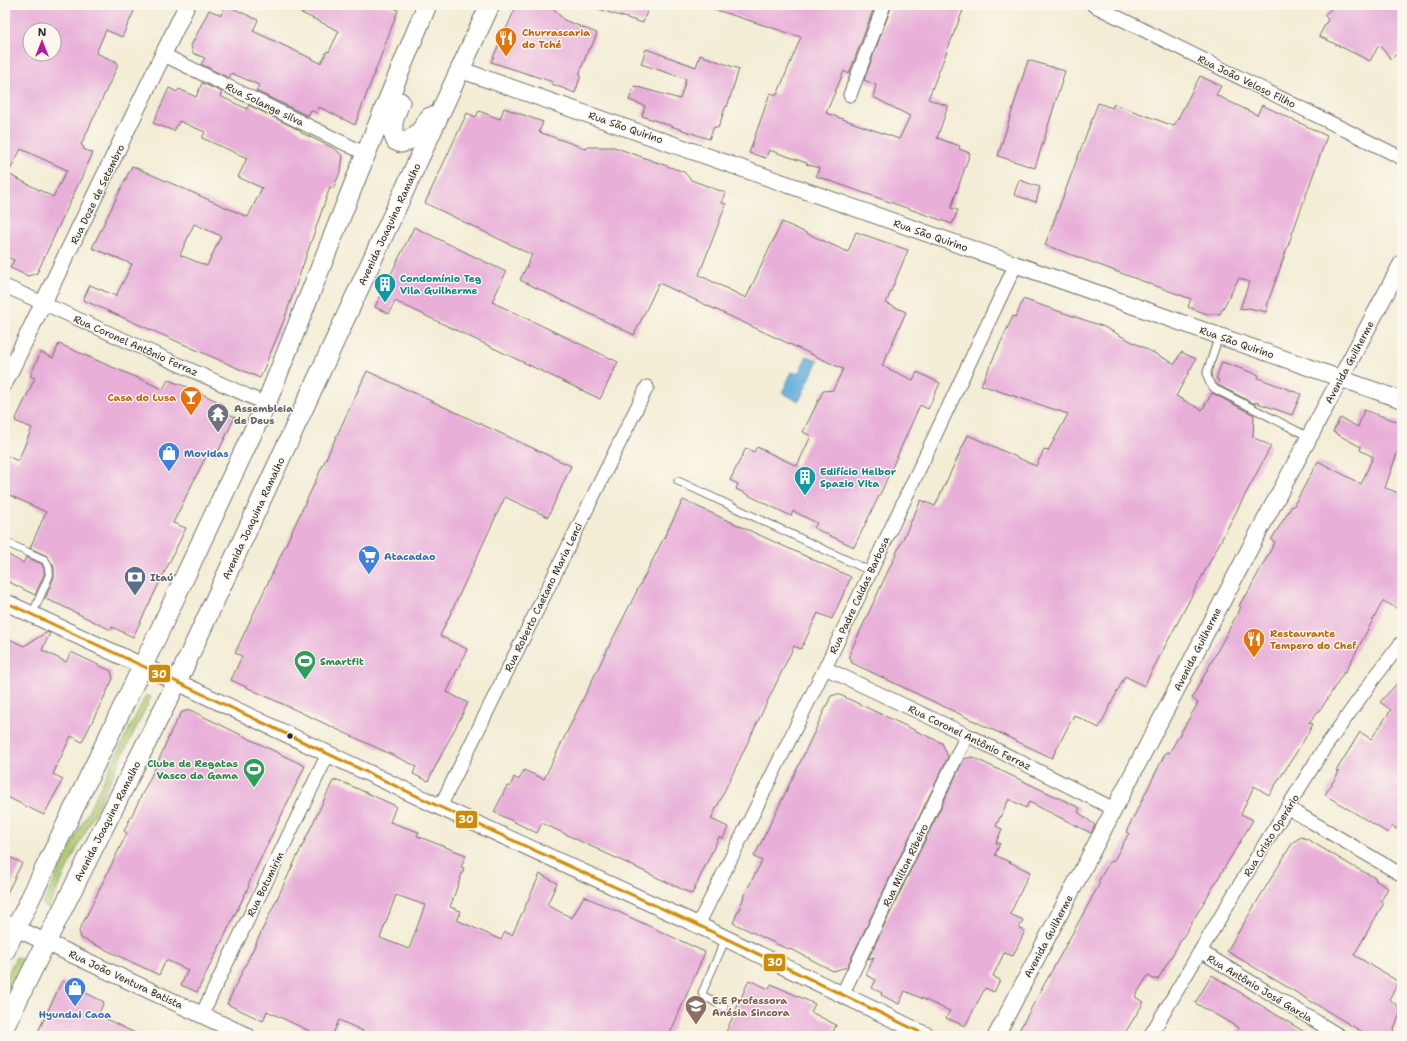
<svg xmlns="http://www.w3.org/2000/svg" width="1407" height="1041" font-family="'Shantell Sans',sans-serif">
<rect width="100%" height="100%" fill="#fbf7ec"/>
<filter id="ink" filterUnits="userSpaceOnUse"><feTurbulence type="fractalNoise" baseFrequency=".025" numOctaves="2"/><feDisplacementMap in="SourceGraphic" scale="8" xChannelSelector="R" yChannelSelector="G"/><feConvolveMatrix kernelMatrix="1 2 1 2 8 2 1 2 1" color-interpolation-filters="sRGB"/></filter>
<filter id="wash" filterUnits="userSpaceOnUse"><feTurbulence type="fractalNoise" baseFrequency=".012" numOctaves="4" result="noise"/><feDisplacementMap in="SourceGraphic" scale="16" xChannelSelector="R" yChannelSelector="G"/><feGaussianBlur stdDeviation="0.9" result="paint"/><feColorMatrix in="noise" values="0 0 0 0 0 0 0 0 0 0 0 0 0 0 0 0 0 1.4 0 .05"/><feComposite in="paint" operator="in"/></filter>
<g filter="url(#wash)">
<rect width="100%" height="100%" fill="#f3edd6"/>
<path fill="#abca71" stroke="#6b7a4e" d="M146 695 151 697 48 908 42 905Z
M16 957 23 960 5 998V980Z"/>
<path fill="#67b1df" stroke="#496e85" d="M807 356 818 360 799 401 782 393 792 372 798 374Z"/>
<g id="blocks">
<path fill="#e8afd9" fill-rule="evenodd" d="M5 5H137L122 37 106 30 96 53 117 62V67L81 145 84 147 83 149 93 153 37 273 28 276 10 268 14 260 5 256ZM30 30H54V54H30ZM21 149 67 170 53 197 8 174Z
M226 5 258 20 253 31 321 63 327 51 329 52 339 31 285 5H387L398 10 355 125 319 107 317 113 311 110 308 116 256 91 259 85 231 73 229 78 201 64 205 58 193 53 191 46 209 10 221 15Z
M517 5H550L564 20 597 33 591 48H589L580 72V78L575 93 552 84 553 82 491 62Z
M595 5H649L643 23 595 8Z
M710 5H875L849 74 844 71 826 113 899 139 910 116 873 97 876 85 864 80 892 5H965L928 99 948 106 937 138 960 146 959 149 970 153 951 208 958 210 952 224 816 176 819 168 806 164 807 163 769 150 766 158 749 153 770 93 777 95 801 37 710 8Z
M1336 5H1402V49L1391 59 1379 45 1370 61 1319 36 1328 19 1324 15Z
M646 49 696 67 700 55 739 69 727 107 726 106 718 128 714 127 709 139 642 116 645 106 629 100 634 86 680 99 686 79 641 64Z
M1028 60 1065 71 1035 168 998 156Z
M1200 76 1221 86 1216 95 1257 115 1262 105 1327 136 1269 299 1266 312 1249 308 1240 309 1249 282 1239 278 1220 314H1207L1188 307 1191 299 1045 245 1098 103 1112 108 1114 104 1174 126Z
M202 83 222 92 220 96 247 109 249 105 301 131 300 132 335 149 343 156 341 170 333 189 330 187 284 320 260 378 83 300 90 285 116 296 132 264 92 248 132 166 248 217 262 188 238 177 247 158 202 138 205 132 179 121 174 131 153 123 169 88 177 92 179 89 196 97ZM194 224 221 236 207 266 180 255Z
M504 108 543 122 539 132 587 149V147H614L684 172 691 180 726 193 722 203 726 204 699 275 746 298 782 222 848 252 856 232 908 250 886 303 906 312 882 366 913 380 917 372 940 383 928 409 920 405 882 490 854 547 814 528 817 523 793 511 791 516 736 489 738 484 730 480 746 448 754 452 757 447 797 466 811 436 803 432 823 391 833 390 843 369 659 283 634 335 520 280 532 255 425 203 467 113 476 117 479 111 500 119Z
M1019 180 1040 187 1036 202 1014 195Z
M414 227 506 272 492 302 618 362 600 399 395 301 389 314 375 307Z
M1023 299 1102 326 1175 364 1181 352 1196 359 1176 396 1202 410 1212 393 1254 415 1253 437 1271 446 1144 686 1125 676 1099 728 1074 715 1052 758 852 663 849 655 921 500 935 506 968 435 1036 466 1044 450 1048 451 1068 414 981 385 1013 316 1016 317Z
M59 344 163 389 168 380 198 391V392L223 404 220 410 235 417 216 456 208 452 173 523 186 528 133 637 112 627 111 630 60 605 45 599 54 577V567L47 556 30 548 46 512 5 493V455L18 461 32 428 15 421 35 378 30 376 41 352 53 358Z
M1222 362 1259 375 1258 378 1301 394 1292 415 1255 402V404L1218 385 1217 384 1219 380 1216 379Z
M367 371 571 466 548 517 505 497 440 636 467 649 447 692 468 703 428 781 413 774 416 766 231 680 242 656 235 653Z
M1364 410 1402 423V439L1385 488 1402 494V611L1383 601 1345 673 1344 672 1323 706 1309 722 1313 724 1303 742 1269 795 1254 786 1241 814 1253 820 1158 979H1153L1148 975 1135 997 1144 1002 1123 1036H1016L1100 883 1098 882 1110 861 1113 862 1129 833 1126 832 1166 752 1169 753 1198 703 1192 698 1241 607 1239 606 1245 595 1246 596 1275 542 1271 540 1292 506 1293 507 1318 461 1361 484 1373 457 1360 450 1361 447 1333 432 1340 418 1358 427Z
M683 500 851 577 832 619 818 613 801 649 794 646 711 819 728 827 723 839 719 837 692 894 542 823 537 833 494 812 507 786 510 787 514 777 519 780 524 770 544 779 605 654Z
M5 553 23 563 26 557 42 564 44 569V575L35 595 5 580Z
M47 632 50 633 42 650 66 662 71 652 111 671 113 679 82 742 71 736 53 774 63 779 44 815 5 796V637L24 646Z
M1402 678V832L1392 826 1388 833 1325 795 1339 772 1336 771 1360 732 1371 739 1391 710 1380 702Z
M838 694 942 743 948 757 847 967 833 971 795 951 783 947 733 923 744 897H743L762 861 754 857 797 769 831 696Z
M190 710 305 766 248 885 249 886 197 992 181 985 188 970 166 960 159 975 81 938 79 931 127 833 124 831 157 764 172 729 182 712Z
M972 757 1080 808 1078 812 1095 825 1091 833 1029 802 1026 808 1009 799 996 826 1002 829 996 843H1000L995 855 1030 872 1010 914 1023 920 1019 928 1025 931 1013 956 1004 953 993 976 1000 980 994 992 985 988 965 1026 946 1018 950 1011 905 991 899 1004 881 995 882 993 872 988 876 980 866 975 874 957 868 959 964 759Z
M338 780 396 806 390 822 419 832 417 836 466 855 461 867 464 868 450 907 461 911 457 920 501 940 505 932 512 935 540 874 557 883 547 905 572 918 584 896 705 952 669 1036H360L363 1031 339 1020 332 1036H320L267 1011 263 1021 227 1004 333 781ZM396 895 425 905 409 949 380 938Z
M1301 837 1307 839 1354 867 1376 878 1375 880 1388 888 1381 901 1384 903 1354 955 1399 982 1389 999 1402 1009 1391 1036H1369L1227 951 1293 842Z
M5 855 22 863 5 897Z
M1212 975 1275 1014 1311 1036H1234L1239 1028 1195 1003Z
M749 980 769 989 771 984 815 1004 811 1012 836 1025 831 1036H735L726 1032Z
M62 981 104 1002 98 1015 141 1036H36Z"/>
</g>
</g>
<g filter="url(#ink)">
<use href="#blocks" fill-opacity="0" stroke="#716f67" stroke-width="1"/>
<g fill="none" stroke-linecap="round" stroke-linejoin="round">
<g stroke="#716f67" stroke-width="9">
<path id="service" d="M1219 336 1207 372C1207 379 1209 384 1215 389L1309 437
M678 481 870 571
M5 542 45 560C49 566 50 570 49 576L32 615
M724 1007 704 996 702 993 726 938"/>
</g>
<g stroke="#716f67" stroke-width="15">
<path id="minor" d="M1093 5 1402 158
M164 55 366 154
M850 95 884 5
M5 286 266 404
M825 668 967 735 1114 809
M440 807 647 387
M1288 808 1402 875
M698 925 825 668 1016 264
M1200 951 1340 1036
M842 995 967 735
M202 1014 328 754
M1150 1036 1237 889 1323 750 1375 677 1402 642"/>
</g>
<g stroke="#716f67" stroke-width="18">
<path id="tertiary" d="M461 70 1402 400
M5 382 187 5
M5 602 177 682 440 807 698 925 928 1036
M5 923 247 1036
M996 1036 1248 552 1402 263"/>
</g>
<g stroke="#716f67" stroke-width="21">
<path id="secondary" d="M400 102C395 116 389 127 396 141L401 143C416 139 422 130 430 117
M5 951 157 636 266 404 367 151 427 5
M5 1026 46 942 177 682 490 5"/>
</g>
<use href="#service" stroke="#fff" stroke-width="7"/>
<use href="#minor" stroke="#fff" stroke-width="13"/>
<use href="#tertiary" stroke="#fff" stroke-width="16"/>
<use href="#secondary" stroke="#fff" stroke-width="19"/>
<g stroke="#fbf7ec" stroke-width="6">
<path id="bus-1" d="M5 602 177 682 440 807 698 925 928 1036"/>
</g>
<use href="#bus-1" stroke="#ce8d09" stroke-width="3"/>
</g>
</g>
<defs>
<g id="restaurant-pin" transform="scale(1.15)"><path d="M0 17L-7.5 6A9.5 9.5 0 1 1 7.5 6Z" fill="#e8710a" stroke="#fbf7ec"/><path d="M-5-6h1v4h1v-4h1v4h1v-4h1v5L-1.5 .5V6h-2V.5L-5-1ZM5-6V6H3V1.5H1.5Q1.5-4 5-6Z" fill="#fff"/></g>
<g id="building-pin" transform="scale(1.15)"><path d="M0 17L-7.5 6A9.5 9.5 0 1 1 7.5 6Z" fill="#0f9aa8" stroke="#fbf7ec"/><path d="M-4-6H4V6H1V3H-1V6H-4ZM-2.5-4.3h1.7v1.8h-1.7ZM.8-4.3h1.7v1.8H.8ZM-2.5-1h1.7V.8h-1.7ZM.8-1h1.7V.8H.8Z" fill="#fff"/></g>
<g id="bar-pin" transform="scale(1.15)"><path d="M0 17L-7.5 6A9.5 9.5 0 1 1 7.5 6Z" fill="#e8710a" stroke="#fbf7ec"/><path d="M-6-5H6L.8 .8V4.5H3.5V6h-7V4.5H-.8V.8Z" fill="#fff"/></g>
<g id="temple-pin" transform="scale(1.15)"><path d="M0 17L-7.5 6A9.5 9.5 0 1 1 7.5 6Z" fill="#6b7280" stroke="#fbf7ec"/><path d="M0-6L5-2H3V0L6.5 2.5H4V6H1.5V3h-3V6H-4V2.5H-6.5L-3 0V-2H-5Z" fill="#fff"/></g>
<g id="shop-pin" transform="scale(1.15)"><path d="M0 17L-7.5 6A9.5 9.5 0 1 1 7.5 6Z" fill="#3f7fe0" stroke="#fbf7ec"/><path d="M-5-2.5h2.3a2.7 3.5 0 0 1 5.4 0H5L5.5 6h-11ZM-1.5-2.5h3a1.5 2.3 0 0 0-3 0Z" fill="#fff"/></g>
<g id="supermarket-pin" transform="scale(1.15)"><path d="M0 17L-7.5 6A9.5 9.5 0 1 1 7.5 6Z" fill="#3f7fe0" stroke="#fbf7ec"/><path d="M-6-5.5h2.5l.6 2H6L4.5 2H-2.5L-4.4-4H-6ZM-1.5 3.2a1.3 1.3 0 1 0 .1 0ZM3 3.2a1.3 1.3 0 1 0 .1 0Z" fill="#fff"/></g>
<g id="bank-pin" transform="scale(1.15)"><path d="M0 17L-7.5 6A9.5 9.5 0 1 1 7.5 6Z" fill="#5c6f8a" stroke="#fbf7ec"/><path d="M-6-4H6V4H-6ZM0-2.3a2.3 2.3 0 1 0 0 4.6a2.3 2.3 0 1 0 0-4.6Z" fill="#fff"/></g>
<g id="stadium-pin" transform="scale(1.15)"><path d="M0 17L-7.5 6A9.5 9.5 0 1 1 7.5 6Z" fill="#2e9e5b" stroke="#fbf7ec"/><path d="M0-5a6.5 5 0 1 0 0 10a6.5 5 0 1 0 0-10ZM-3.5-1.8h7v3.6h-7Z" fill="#fff"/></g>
<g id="school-pin" transform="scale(1.15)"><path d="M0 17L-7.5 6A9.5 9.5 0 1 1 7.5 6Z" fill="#8d6e63" stroke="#fbf7ec"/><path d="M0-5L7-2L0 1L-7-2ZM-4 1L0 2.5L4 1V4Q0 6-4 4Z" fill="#fff"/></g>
</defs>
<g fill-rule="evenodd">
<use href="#restaurant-pin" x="506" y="38"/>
<use href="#building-pin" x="385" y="284"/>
<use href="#bar-pin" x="191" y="397"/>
<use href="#temple-pin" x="218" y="414"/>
<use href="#shop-pin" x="169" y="453"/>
<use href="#building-pin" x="805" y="477"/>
<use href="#supermarket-pin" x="369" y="556"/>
<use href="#bank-pin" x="135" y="577"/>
<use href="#restaurant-pin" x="1254" y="639"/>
<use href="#stadium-pin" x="305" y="661"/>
<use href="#stadium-pin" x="254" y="769"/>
<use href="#shop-pin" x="75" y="988"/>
<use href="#school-pin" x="696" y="1006"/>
</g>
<circle fill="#2b2b2b" stroke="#fbf7ec" stroke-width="1.5" cx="290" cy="736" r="3.5"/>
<g text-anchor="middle" stroke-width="3" stroke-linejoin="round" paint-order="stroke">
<g font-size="10" font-weight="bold" fill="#c56008" stroke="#fbf7ec" text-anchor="start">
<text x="522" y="36">Churrascaria<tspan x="522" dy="12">do Tché</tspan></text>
<text x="176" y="401" text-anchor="end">Casa do Lusa</text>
<text x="1270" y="637">Restaurante<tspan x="1270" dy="12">Tempero do Chef</tspan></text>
</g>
<g font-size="10" fill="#2b2b2b" stroke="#fbf7ec">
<text transform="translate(1247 81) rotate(26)" y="4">Rua João Veloso Filho</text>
<text transform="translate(265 104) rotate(26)" y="4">Rua Solange silva</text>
<text transform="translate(626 127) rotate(19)" y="4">Rua São Quirino</text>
<text transform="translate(97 194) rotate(-64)" y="4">Rua Doze de Setembro</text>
<text transform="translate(389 224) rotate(-65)" y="4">Avenida Joaquina Ramalho</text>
<text transform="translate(931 235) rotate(19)" y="4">Rua São Quirino</text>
<text transform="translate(1237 342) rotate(19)" y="4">Rua São Quirino</text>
<text transform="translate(136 345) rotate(24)" y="4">Rua Coronel Antônio Ferraz</text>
<text transform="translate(1349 362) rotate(-62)" y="4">Avenida Guilherme</text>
<text transform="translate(253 518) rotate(-65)" y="4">Avenida Joaquina Ramalho</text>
<text transform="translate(859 595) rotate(-65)" y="4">Rua Padre Caldas Barbosa</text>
<text transform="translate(543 597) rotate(-64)" y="4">Rua Roberto Caetano Maria Lenci</text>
<text transform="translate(1197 649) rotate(-63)" y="4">Avenida Guilherme</text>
<text transform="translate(970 737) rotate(26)" y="4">Rua Coronel Antônio Ferraz</text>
<text transform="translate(107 821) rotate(-63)" y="4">Avenida Joaquina Ramalho</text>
<text transform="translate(1271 835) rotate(-58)" y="4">Rua Cristo Operário</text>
<text transform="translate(905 865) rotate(-64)" y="4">Rua Milton Ribeiro</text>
<text transform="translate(265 884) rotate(-64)" y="4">Rua Botumirim</text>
<text transform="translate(1048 936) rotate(-62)" y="4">Avenida Guilherme</text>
<text transform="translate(126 979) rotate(25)" y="4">Rua João Ventura Batista</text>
<text transform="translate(1260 988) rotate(31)" y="4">Rua Antônio José Garcia</text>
</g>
<g font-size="10" font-weight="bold" fill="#0d838f" stroke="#fbf7ec" text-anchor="start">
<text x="400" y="282">Condomínio Teg<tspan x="400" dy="12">Vila Guilherme</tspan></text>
<text x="820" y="475">Edifício Helbor<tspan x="820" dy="12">Spazio Vita</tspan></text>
</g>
<g font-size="10" font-weight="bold" fill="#5b616d" stroke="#fbf7ec" text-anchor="start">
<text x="234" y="412">Assembleia<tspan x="234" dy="12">de Deus</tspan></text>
</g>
<g font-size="10" font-weight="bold" fill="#366cbe" stroke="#fbf7ec" text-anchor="start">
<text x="184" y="457">Movidas</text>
<text x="384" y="560">Atacadao</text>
<text x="75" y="1018" text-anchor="middle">Hyundai Caoa</text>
</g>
<g font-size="10" font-weight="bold" fill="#4e5e75" stroke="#fbf7ec" text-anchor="start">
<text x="150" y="581">Itaú</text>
</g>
<g font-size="10" font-weight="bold" fill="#27864d" stroke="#fbf7ec" text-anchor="start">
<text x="320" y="665">Smartfit</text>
<text x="238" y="767" text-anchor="end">Clube de Regatas<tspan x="238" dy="12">Vasco da Gama</tspan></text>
</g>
<g font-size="10" font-weight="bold" fill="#785e54" stroke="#fbf7ec" text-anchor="start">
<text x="712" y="1004">E.E Professora<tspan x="712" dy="12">Anésia Sincora</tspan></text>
</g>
</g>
<g stroke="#fbf7ec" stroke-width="1.5">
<rect x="148" y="664" width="23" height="19" rx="4" fill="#ce8d09"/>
<rect x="455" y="810" width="23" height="19" rx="4" fill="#ce8d09"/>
<rect x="763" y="953" width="23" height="19" rx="4" fill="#ce8d09"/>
</g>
<g font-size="11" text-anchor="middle" font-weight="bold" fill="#fff">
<text x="159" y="678">30</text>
<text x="466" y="823">30</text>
<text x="775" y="966">30</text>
</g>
<rect width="1407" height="1041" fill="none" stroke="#fbf7ec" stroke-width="20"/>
<g transform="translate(42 42)"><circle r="19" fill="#fbf7ec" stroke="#a8a59f"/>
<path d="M0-3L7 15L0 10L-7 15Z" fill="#b5179e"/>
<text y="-6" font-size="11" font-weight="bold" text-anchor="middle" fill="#2b2b2b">N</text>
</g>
</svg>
